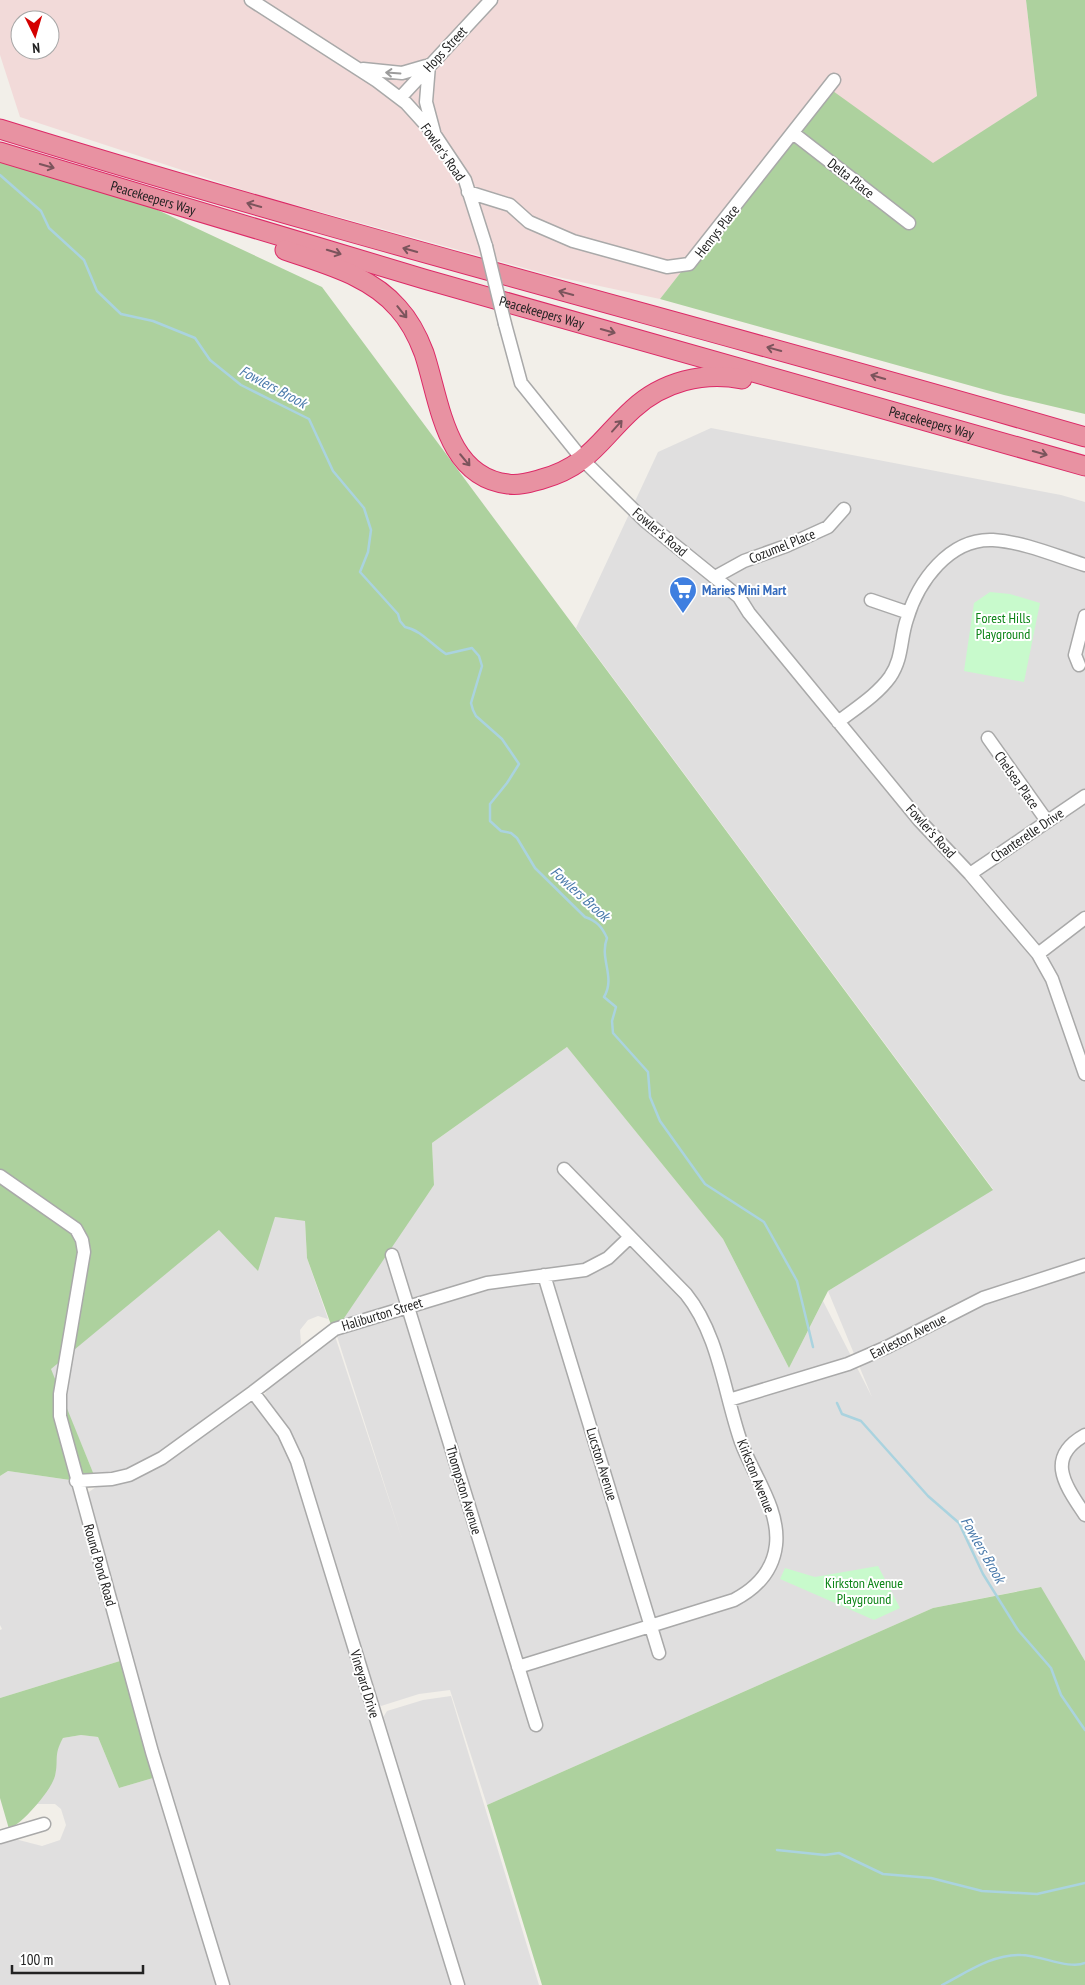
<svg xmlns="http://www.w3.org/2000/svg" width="1085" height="1985" font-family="'PT Sans Narrow',sans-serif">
<rect width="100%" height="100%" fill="#f2efe9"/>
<path fill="#e0dfdf" d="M711 428 1061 495 1085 502V1661L1040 1587 933 1608 487 1805 450 1690 419 1694 381 1706 377 1704 301 1456 267 1401 265 1394 268 1388 329 1343 334 1333 402 1539 334 1327 434 1185 432 1143 567 1047 723 1239 789 1368 823 1301 872 1397 828 1291 993 1189 576 628 658 452Z
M275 1217 305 1221 307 1258 328 1319 318 1316 308 1320 300 1330 301 1344 296 1351 161 1451 134 1467 94 1475 50 1369 219 1230Z
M252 1403 257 1405 280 1436 291 1462 452 1985H229L173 1800 86 1494 96 1487 113 1485 147 1473 186 1449 246 1404Z
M8 1471 70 1480 120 1661 0 1698V1630L2 1629 0 1625V1476Z
M451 1696 539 1985H463L382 1719 387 1711 423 1700Z
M81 1735 98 1737 119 1788 153 1778 218 1985H0V1843L15 1839 42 1846 60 1840 66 1825 61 1809 55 1804H37L55 1777 56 1751 63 1738Z"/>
<path fill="#f2dad9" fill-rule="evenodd" d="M0 0H1026L1037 96 933 164 826 87 660 299 553 276 252 193 20 117 0 55ZM20 20H50V50H20Z"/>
<path fill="#add19e" d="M1026 0H1085V414L1004 395 660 299 826 86 933 163 1037 96Z
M0 159 147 205 322 287 993 1190 828 1291 789 1368 723 1239 567 1047 432 1143 434 1185 334 1333 307 1258 305 1221 275 1217 258 1271 219 1230 51 1369 94 1475 72 1477 70 1480 8 1471 0 1476Z
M1041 1587 1085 1661V1985H542L487 1805 933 1608Z
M120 1661 153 1778 119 1788 98 1737 81 1735 63 1738C53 1756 59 1760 55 1776 51 1791 22 1824 9 1829L0 1798V1698Z"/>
<path fill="#c8facc" d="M990 592 1010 594 1040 603 1024 682 964 671 974 603Z
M878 1566 900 1608 874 1620 780 1579 785 1568 815 1577Z"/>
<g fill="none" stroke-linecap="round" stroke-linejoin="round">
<path stroke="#aad3df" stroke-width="2.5" d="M0 175 41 211 49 228 84 260 97 291 121 314 153 321 195 338 210 360 241 385 309 419 333 471 364 508 371 530 368 552 360 572 398 614 400 621 405 627C421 630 432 645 446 654L472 648 479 656 482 666 471 703 473 710 476 716 502 739 519 764 507 783 490 804V821L501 831 511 833 517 838 535 868 585 917C597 921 602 927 607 938 599 959 616 977 604 997L616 1007 612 1021 613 1033 648 1072 650 1097 660 1121 705 1184 764 1222 797 1281 813 1347
M837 1403 842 1414 861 1421 928 1496 959 1523 983 1574 1018 1630 1051 1668 1061 1695 1085 1730
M777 1850 825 1855 839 1853 883 1874 931 1878 982 1891 1037 1894 1085 1883
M942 1985C966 1973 992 1954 1021 1955 1040 1955 1070 1970 1085 1963"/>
<g stroke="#a9a9a9" stroke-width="15">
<path id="minor" d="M251 0 377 81 406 103 435 135 465 180 486 246
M429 65 426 102 434 132
M363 69 402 73 426 66
M400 98 491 0
M793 133 909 223
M468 192 510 205 529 222 573 241 667 267 689 264 834 80
M505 324 521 383 583 460 645 521 739 597 749 613 919 820 970 874 1038 954 1052 979 1085 1074
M715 577 744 561 786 546 828 527 844 509
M871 600 909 613
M1079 665 1075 655 1085 616
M838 722C856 708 877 695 890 677 903 658 900 639 907 619 918 582 949 538 993 540 1024 542 1056 556 1085 565
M988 738 1047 821
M970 874 1085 796
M1038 954 1085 918
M0 1176 76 1229 82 1240 84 1252 60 1394V1416L152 1752 223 1985
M392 1255 536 1725
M544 1275 659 1653
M253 1392 284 1433 297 1461 458 1985
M729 1400 848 1364 887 1347 983 1298 1085 1265
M1085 1435C1044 1458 1066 1486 1085 1515
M76 1481 112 1479 129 1475 162 1458 253 1392 335 1329 487 1283 585 1270 608 1258 630 1237
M518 1667 734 1600C757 1588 773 1571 776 1545 780 1509 753 1475 741 1442 724 1393 719 1335 686 1294L564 1169
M0 1837 44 1824"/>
</g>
<g stroke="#dc2a67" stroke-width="21">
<g id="highway">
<path d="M0 129C359 240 724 332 1085 437"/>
<path id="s1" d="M0 152 424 279 1085 466"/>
<path d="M285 250C324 264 370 275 398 308 410 321 418 337 424 353 440 401 445 477 508 484 519 486 531 482 542 479 589 466 600 439 633 409 662 382 704 371 742 379"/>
</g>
</g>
<use href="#minor" stroke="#fff" stroke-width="12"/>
<use href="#highway" stroke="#e892a2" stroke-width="19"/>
<g stroke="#a9a9a9" stroke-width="15" stroke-linecap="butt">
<path id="minor-bridge" d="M486 246 505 324"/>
</g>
<use href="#minor-bridge" stroke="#fff" stroke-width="12"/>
</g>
<defs><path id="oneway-shaft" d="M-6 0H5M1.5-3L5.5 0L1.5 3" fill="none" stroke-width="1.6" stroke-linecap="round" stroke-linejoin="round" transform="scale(1.25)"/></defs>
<use stroke="#9c9c9c" href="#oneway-shaft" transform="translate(393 73) rotate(-176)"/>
<g stroke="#7b545c">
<use href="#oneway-shaft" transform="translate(47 166) rotate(16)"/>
<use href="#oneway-shaft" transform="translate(254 205) rotate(-164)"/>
<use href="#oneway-shaft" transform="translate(410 250) rotate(-164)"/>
<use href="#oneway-shaft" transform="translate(334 252) rotate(17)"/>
<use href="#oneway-shaft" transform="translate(566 293) rotate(-165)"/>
<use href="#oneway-shaft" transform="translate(402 312) rotate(51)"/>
<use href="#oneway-shaft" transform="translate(608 331) rotate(16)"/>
<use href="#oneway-shaft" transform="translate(774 349) rotate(-165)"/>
<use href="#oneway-shaft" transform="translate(878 377) rotate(-164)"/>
<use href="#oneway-shaft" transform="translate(617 426) rotate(-48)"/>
<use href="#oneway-shaft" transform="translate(1040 453) rotate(16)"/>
<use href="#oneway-shaft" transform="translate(465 460) rotate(50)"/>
</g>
<defs>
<g id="supermarket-pin" transform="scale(1.4375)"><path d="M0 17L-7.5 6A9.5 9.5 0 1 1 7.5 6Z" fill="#3f7fe0" stroke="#fff"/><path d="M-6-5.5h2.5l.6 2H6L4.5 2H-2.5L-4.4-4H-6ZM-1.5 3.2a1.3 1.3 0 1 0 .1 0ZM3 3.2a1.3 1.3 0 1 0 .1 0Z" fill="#fff"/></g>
</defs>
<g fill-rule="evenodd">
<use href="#supermarket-pin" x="683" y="590"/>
</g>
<g text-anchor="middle" stroke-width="4" stroke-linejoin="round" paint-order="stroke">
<g font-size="14" fill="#222" stroke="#fff">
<text transform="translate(445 49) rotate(-47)" y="5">Hops Street</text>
<text transform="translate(443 152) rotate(55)" y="5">Fowler's Road</text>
<text transform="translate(851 178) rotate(38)" y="5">Delta Place</text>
<text dy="5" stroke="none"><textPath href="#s1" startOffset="160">Peacekeepers Way</textPath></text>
<text transform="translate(717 231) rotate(-52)" y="5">Henrys Place</text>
<text dy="5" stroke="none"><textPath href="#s1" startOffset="565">Peacekeepers Way</textPath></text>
<text dy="5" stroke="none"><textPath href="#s1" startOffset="970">Peacekeepers Way</textPath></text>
<text transform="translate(660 532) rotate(40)" y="5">Fowler's Road</text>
<text transform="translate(782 546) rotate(-22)" y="5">Cozumel Place</text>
<text transform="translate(1017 780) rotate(55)" y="5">Chelsea Place</text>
<text transform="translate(931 831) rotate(48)" y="5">Fowler's Road</text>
<text transform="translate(1027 835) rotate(-34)" y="5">Chanterelle Drive</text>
<text transform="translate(382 1314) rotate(-17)" y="5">Haliburton Street</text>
<text transform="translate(908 1336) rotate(-27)" y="5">Earleston Avenue</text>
<text transform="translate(602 1464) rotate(73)" y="5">Lucston Avenue</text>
<text transform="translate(756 1476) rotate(68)" y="5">Kirkston Avenue</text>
<text transform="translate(464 1490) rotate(73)" y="5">Thompston Avenue</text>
<text transform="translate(100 1565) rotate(74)" y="5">Round Pond Road</text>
<text transform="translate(365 1684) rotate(73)" y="5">Vineyard Drive</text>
</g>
<g font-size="14" font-weight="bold" fill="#366cbe" stroke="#fff" text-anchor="start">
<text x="702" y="595">Maries Mini Mart</text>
</g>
<g font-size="14" fill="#0c8416" stroke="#fff">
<text x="1003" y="623">Forest Hills<tspan x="1003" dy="16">Playground</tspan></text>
<text x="864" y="1588">Kirkston Avenue<tspan x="864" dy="16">Playground</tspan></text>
</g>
<g font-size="15" font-style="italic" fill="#4a7aab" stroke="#fff">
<text transform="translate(273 387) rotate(28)" y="5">Fowlers Brook</text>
<text transform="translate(580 894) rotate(42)" y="5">Fowlers Brook</text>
<text transform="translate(983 1550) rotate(60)" y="5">Fowlers Brook</text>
</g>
</g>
<g transform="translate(35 35) rotate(175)"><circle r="24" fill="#ffffff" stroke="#a7a7a7"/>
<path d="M0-4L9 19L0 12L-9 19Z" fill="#d40000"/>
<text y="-8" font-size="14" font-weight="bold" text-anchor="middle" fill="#222222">N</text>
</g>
<path d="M12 1965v8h131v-8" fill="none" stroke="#222222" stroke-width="2.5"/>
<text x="20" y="1965" font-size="15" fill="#222222" stroke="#ffffff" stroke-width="4" paint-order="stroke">100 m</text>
</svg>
